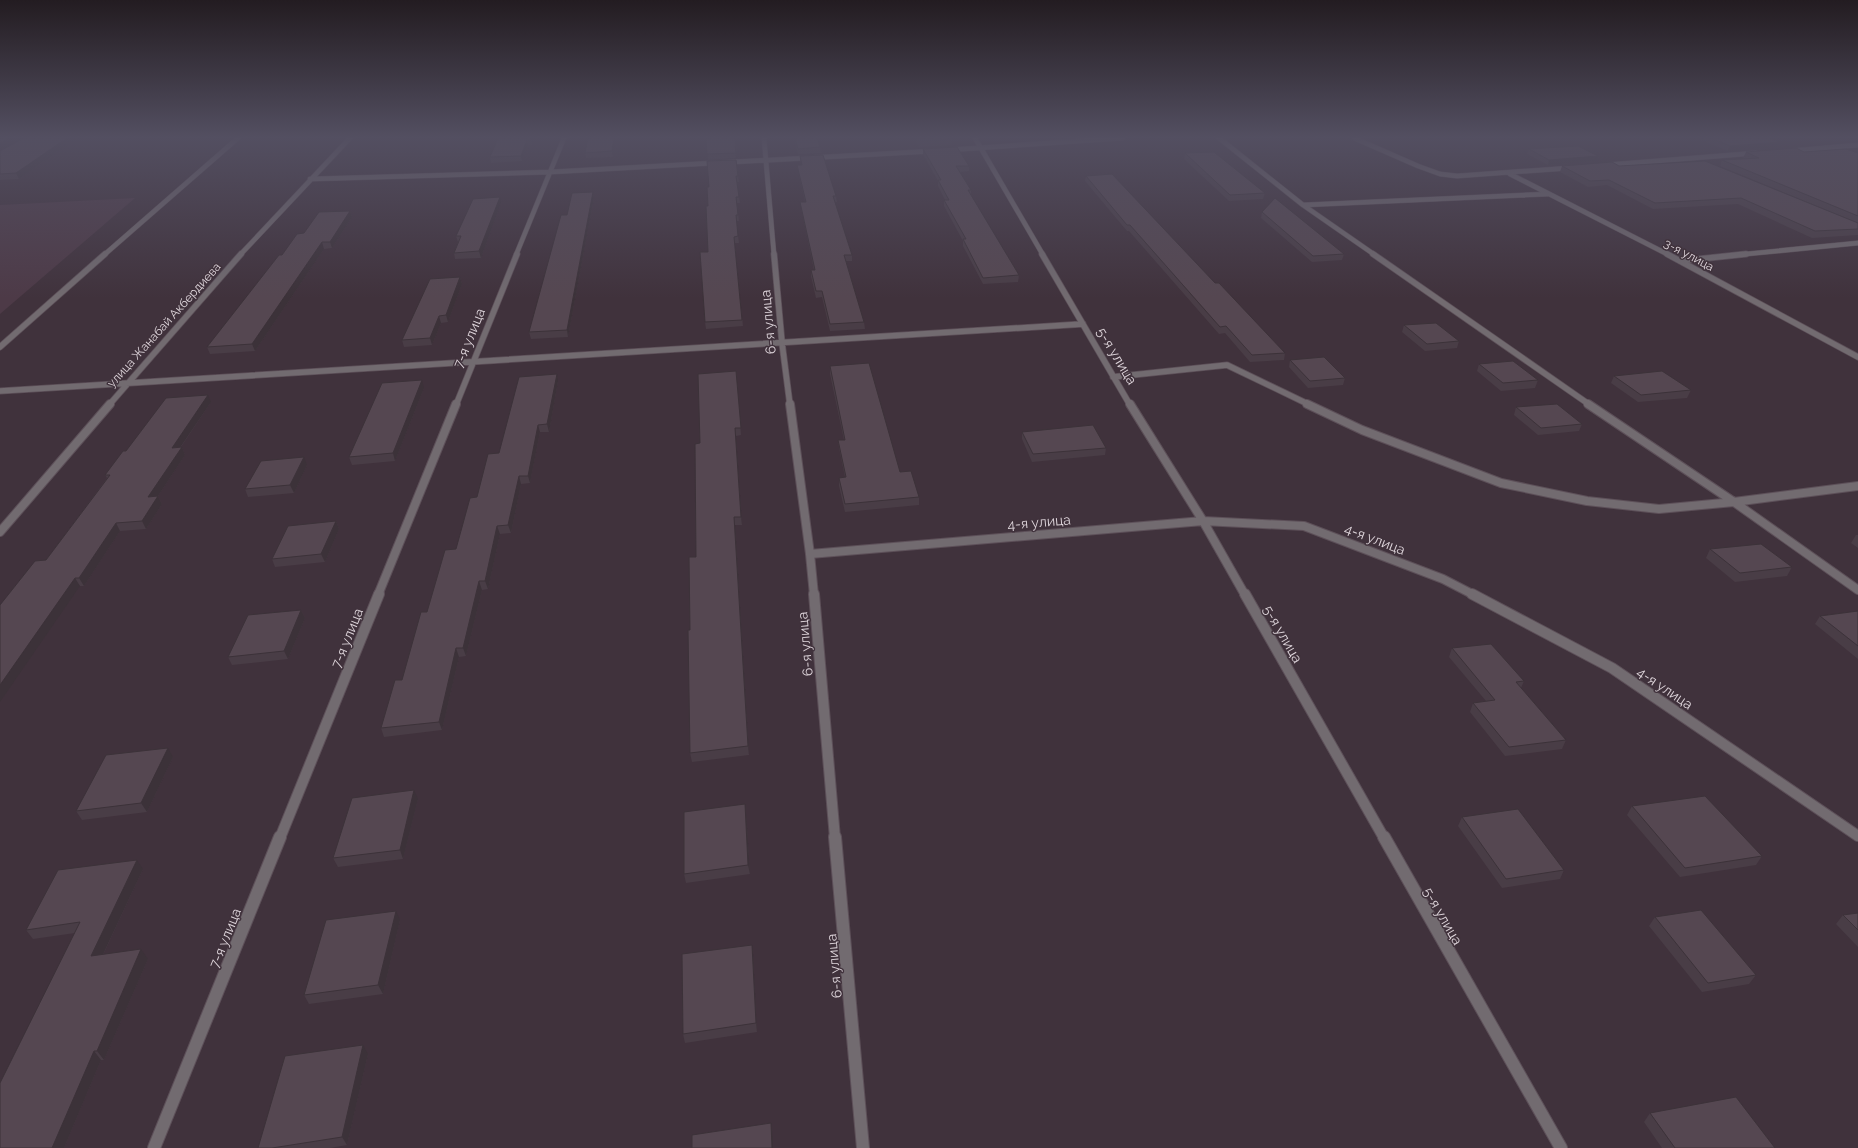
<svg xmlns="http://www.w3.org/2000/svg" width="1858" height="1148" font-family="Raleway,sans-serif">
<rect width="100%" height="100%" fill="#40323c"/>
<path fill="#4d3a47" d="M135 198 0 314V205Z"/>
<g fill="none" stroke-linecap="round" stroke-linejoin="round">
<g stroke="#5d5059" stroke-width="5.5">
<path id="street-far4" d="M764 138 774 255
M975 138 1043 255
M1219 138 1303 205 1375 255
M1354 138 1418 166 1440 174 1457 176 1570 168
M948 150 1123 138
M1789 151 1858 145
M1606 165 1756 153
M1510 174 1669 255
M310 179 550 172 934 151
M1303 205 1548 194
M104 255 238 138
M240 255 350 138
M516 255 564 138
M1736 255 1858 243"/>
</g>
<g stroke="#5d5059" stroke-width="7">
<path id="street-far3" d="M774 254 782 343 790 405
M1042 254 1130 405
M1373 254 1590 405
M1667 254 1858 357
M1680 261 1746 254
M0 347 105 254
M1113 377 1227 365 1310 405
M0 391 1083 324
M109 405 241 254
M456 405 517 254"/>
</g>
<g stroke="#5d5059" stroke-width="10">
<path id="street-far2" d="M790 404 810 554 814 595
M1130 404 1203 521 1245 595
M1307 404 1362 430 1501 483 1587 501 1659 509 1734 502 1858 486
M1588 404 1734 502 1858 590
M0 532 110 404
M810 554 1203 521 1304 526 1443 579 1474 595
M378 595 456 404"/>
</g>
<g stroke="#5d5059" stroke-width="12">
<path id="street-far1" d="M814 594 835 838
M1245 594 1384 838
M1472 594 1612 668 1858 836
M280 838 379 594"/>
</g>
<g stroke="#5d5059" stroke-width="14">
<path id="street" d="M835 837 863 1148
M1384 837 1561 1148
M154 1148 280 837"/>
</g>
<use href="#street-far4" stroke="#726b70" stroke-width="4.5"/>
<use href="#street-far3" stroke="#726b70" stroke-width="5.5"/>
<use href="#street-far2" stroke="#726b70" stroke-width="8"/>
<use href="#street-far1" stroke="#726b70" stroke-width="10"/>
<use href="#street" stroke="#726b70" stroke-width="12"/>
</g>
<path fill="#493d46" d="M24 138H77L19 179 0 180V151Z
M498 138H534L532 145H528L522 161 491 163 490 157Z
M588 138H615L613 157 586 158 585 153Z
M735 138 737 151H735L736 158 708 160 706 139Z
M794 138H821V139H818L820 147 821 153 798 154Z
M915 138H951L952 139V145L919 147Z
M1696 138H1769L1780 142 1778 147 1728 151Z
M923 149 969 166V171L960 172 971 190V196L1019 275 1018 282 983 284 963 246V241L944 206V200H945L938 186V181L923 154Z
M1529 149 1598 156 1596 161 1548 165 1527 154Z
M1746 152H1804L1858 153V223L1720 166 1722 160 1746 159 1743 158Z
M1185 153 1265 193 1263 199 1229 201 1184 159Z
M800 156 836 196 837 202H835L852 255V261H846L864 322 865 329 830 331 822 297 816 298 811 276V270H814L801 208 800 202H805L798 171 797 165H801Z
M736 160 739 182H737L740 203H737L739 221H736L739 243H734L743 326 706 329 705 322 708 252 709 187Z
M1562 166H1619L1858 223V235L1812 238 1738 204 1653 209 1607 185 1588 187 1560 172Z
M1086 176 1215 283 1285 353 1284 360 1250 362 1225 333 1219 334 1129 231H1127L1085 181Z
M593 192 594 198 568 337 531 339 529 332 567 215Z
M501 203 481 258 455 259 454 253 458 242 456 236Z
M350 211 352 217 332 248 324 249 255 351 210 354 207 347 282 255 304 233Z
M1262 212 1344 254 1342 260 1312 262 1261 218Z
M460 277 462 284 448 322 441 323 432 345 404 347 402 340Z
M1404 325 1459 341 1457 348 1425 351 1402 332Z
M1290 360 1345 378 1343 385 1308 388 1289 367Z
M1479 364 1538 380 1535 388 1501 391 1477 371Z
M830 366 900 472 919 497V505L845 512 839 486V478L845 477 839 448 838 440H844L830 374Z
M736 371 741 435 736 436 742 525H735L749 755 692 762 690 753V630L696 557Z
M1614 376 1691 390 1687 398 1638 402 1611 383Z
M558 381 549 432H540L530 483 521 484 511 533 500 534 488 589 482 590 466 656 459 657 442 730 384 737 381 728 402 680 427 612 456 549 477 497 499 453Z
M424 388 395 461 352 465 349 457Z
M211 402 181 447H182L185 455 158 496 162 504 146 529 120 531 84 586H80L46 560 107 478 105 475Z
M1516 407 1582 424 1579 431 1538 435 1514 415Z
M1022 432 1106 448 1105 455 1032 462 1022 439Z
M307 465 294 493 248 497 245 489Z
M336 521 339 529 325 562 275 567 272 559Z
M1856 535H1858V548L1851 543Z
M1710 549 1792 567 1787 576 1735 582 1706 558Z
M301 610 305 618 288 659 232 665 228 657Z
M1858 611V659L1815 624 1820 616Z
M1452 648 1524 681 1521 688 1566 740 1562 749 1505 756 1470 712 1473 703 1486 701 1449 657Z
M173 757 147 812 82 820 76 811Z
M418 799 403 859 338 867 333 858Z
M1632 806 1762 856 1756 865 1680 877 1627 815Z
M746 813 750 874 686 883 684 874Z
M1462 817 1564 870 1560 879 1502 888 1458 826Z
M143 869 103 955 148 959 104 1060H101L64 1148H0L75 933 33 939 26 930Z
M1858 913V947L1836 924 1843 915Z
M1655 917 1756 975 1749 984 1702 992 1649 926Z
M400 920 383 994 309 1004 304 995Z
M753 954 757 1032 685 1043 683 1034Z
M368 1054 347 1145 330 1148H258Z
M1650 1113 1775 1148H1662L1644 1122Z"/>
<path fill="#3c3239" d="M10 138H22L0 150V143Z
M67 138H77L19 179 16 173Z
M531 138H534L532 145 531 140Z
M614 138H615L613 157 612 151Z
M527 140 528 145 522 161 521 156Z
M1780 142 1778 147 1728 151 1730 146Z
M1598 156 1596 161 1548 165 1549 160Z
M593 192 594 198 568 337 567 330Z
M500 197 501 203 481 258 479 251Z
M350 211 352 217 332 248 330 242Z
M322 242 324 249 255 351 252 344Z
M460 277 462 284 448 322 446 315Z
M439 316 441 323 432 345 430 338Z
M557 374 558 381 549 432 547 424Z
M422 380 424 388 395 461 393 453Z
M208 395 211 402 175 455 172 448Z
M538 425 540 432 530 483 528 476Z
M735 428 736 436 742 525 741 517Z
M182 447 185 455 152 505 148 497Z
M304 457 307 465 294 493 290 485Z
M519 476 521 484 511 533 508 525Z
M158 496 162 504 146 529 142 521Z
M734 517 735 525 749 755 748 746Z
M336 521 339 529 325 562 321 554Z
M116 523 120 531 84 586 79 578Z
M497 526 500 534 488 589 485 581Z
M75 578 80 586 0 702V685Z
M479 581 482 590 466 656 463 648Z
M301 610 305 618 288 659 284 651Z
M456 648 459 657 442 730 439 722Z
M168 748 173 757 147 812 141 803Z
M414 790 418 799 403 859 400 850Z
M745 804 746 813 750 874 748 865Z
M137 860 143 869 98 965 91 956Z
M396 911 400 920 383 994 378 985Z
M752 945 753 954 757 1032 756 1023Z
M141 949 148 959 104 1060 97 1051Z
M363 1045 368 1054 347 1145 342 1137Z
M94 1051 101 1060 64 1148H52Z
M771 1123 772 1131 773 1148H772Z"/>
<path fill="#554751" stroke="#3c3239" d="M0 138H10L0 143Z
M24 138H67L16 173 0 174V151Z
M498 138H531V140H527L521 156 490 157Z
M588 138H614L612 151 585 153Z
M711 138H735L736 146H735L736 153 707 154 706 139H711Z
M795 138H817L820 147 798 149Z
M918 138H951L952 139 919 141Z
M1711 138H1769L1780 142 1730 146Z
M1578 146 1598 156 1549 160 1529 149Z
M957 147 969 166H956L971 190H968L1019 275 983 278 963 239H966L944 200H949L938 180H941L923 149Z
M1796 148 1804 152 1846 149 1858 153V216L1722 160 1759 158 1746 152Z
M1214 152 1265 193 1230 195 1185 153Z
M823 155 836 196H833L852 255H844L864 322 830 324 822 291H816L811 270H815L800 202H806L797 165H802L800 156Z
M736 160 738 176H736L739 197H736L738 215H736L738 236 734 237 742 320 705 322 700 252H708L706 206H708L707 187H709L707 161Z
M1705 161 1858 223V229L1815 231 1741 198 1655 203 1609 180 1590 181 1562 166 1612 162 1619 166Z
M1112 174 1215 283H1219L1285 353 1252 355 1226 326 1220 327 1130 225H1127L1086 176Z
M593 192 567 330 529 332 561 215H567L572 193Z
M500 197 479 251 454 253 461 236H456L473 199Z
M1275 198 1344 254 1313 256 1262 212Z
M350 211 330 242H322L252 344 207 347 279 255H282L297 234 304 233 319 212Z
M460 277 446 315 439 316 430 338 402 340 430 279Z
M1436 323 1459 341 1427 344 1404 325Z
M1324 357 1345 378 1310 381 1290 360Z
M1513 361 1538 380 1503 383 1479 364Z
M869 363 900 472 911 471 919 497 845 504 839 478 846 477 838 440H845L830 366Z
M736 371 741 428H735L741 517H734L748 746 690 753 688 630H690L689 557H696L695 444 700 443 698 374Z
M1662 371 1691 390 1641 395 1614 376Z
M557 374 547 424 538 425 528 476H519L508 525 497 526 485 581H479L463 648H456L439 722 381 728 395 680H402L421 612H427L445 550 456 549 470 498 477 497 488 454 499 453 519 377Z
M422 380 393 453 349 457 382 383Z
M208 395 172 448 182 447 148 497 158 496 142 521 116 523 79 578H75L0 685V605L35 561 46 560 110 475H105L123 451H126L166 398Z
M1557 404 1582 424 1541 428 1516 407Z
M1093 425 1106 448 1033 454 1022 432Z
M304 457 290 485 245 489 261 461Z
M336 521 321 554 272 559 288 526Z
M1761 544 1792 567 1740 573 1710 549Z
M301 610 284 651 228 657 248 615Z
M1858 611V646L1820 616Z
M1491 644 1524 681 1516 682 1566 740 1509 747 1473 703 1495 700 1452 648Z
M168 748 141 803 76 811 106 755Z
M414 790 400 850 333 858 352 798Z
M1705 796 1762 856 1685 868 1632 806Z
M745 804 748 865 684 874V812Z
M1518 809 1564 870 1506 879 1462 817Z
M137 860 91 956 141 949 97 1051H94L52 1148H0V1083L80 922 26 930 58 870Z
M1701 910 1756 975 1708 983 1655 917Z
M396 911 378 985 304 995 326 920Z
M1858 913V930L1843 915Z
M752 945 756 1023 683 1034 682 954Z
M363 1045 342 1137 272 1148H258L285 1056Z
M1736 1097 1775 1148H1675L1650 1113Z
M771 1123 772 1148H692V1135Z"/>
<linearGradient id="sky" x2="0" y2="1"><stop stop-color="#231c21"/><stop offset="0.46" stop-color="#534f61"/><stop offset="1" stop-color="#534f61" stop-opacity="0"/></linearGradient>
<rect width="1858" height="298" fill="url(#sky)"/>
<g text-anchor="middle" stroke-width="3" stroke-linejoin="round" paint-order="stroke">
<g font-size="12" fill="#dfd6dc" stroke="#40323c">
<text transform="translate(1689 255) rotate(28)" y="4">3-я улица</text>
<text transform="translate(164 325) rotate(-48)" y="4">улица Жанабай Акбердиева</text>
</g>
<g font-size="14" fill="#dfd6dc" stroke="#40323c">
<text transform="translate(768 322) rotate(-95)" y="5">6-я улица</text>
<text transform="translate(469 338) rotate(-68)" y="5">7-я улица</text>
<text transform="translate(1117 356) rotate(59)" y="5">5-я улица</text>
<text transform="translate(1039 522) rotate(-5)" y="5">4-я улица</text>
<text transform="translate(1375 539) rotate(21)" y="5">4-я улица</text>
<text transform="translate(1283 634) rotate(60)" y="5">5-я улица</text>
<text transform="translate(347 638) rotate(-68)" y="5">7-я улица</text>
<text transform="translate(805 644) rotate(-95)" y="5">6-я улица</text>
<text transform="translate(1665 688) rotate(34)" y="5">4-я улица</text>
<text transform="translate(1443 916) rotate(60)" y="5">5-я улица</text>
<text transform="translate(225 938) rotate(-68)" y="5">7-я улица</text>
<text transform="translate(834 966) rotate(-95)" y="5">6-я улица</text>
</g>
</g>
</svg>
